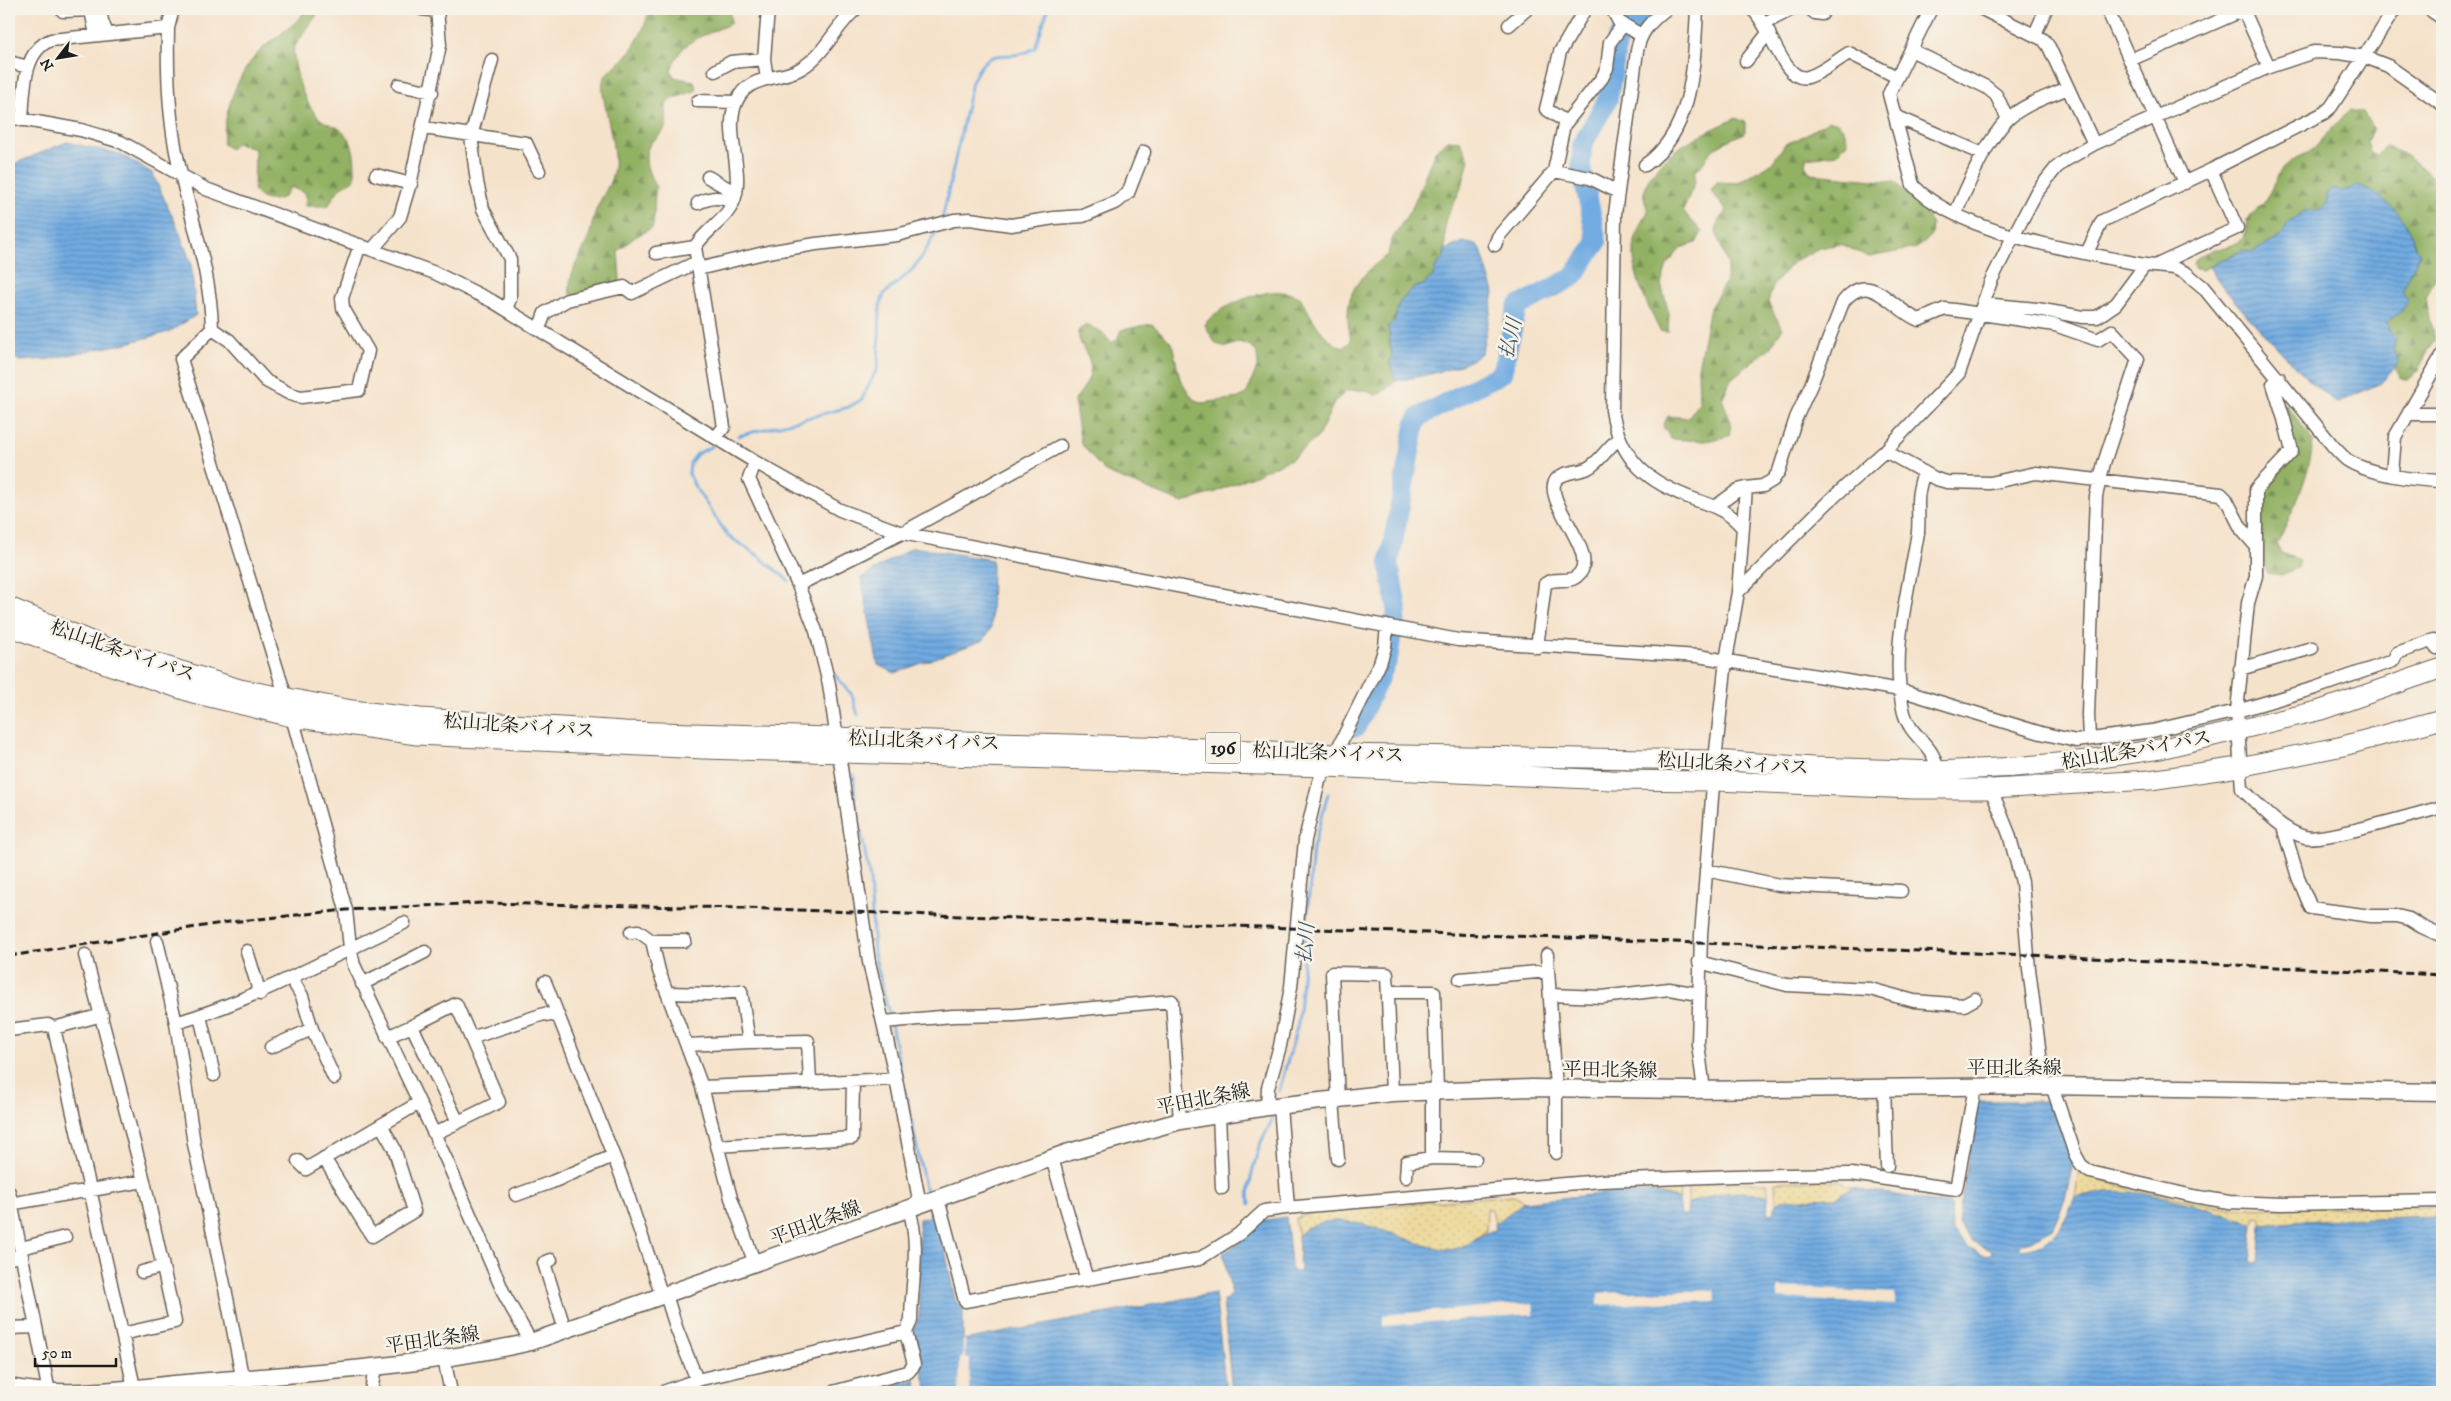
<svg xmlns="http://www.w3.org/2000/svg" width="2451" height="1401" font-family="'IM FELL DW Pica','Noto Serif JP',serif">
<defs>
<pattern id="forest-firs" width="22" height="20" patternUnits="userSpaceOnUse" patternTransform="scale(1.25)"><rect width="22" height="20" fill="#92b164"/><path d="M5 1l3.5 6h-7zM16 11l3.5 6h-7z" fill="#768f52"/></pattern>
<pattern id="sand-dots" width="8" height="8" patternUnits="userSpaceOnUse" patternTransform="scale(1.25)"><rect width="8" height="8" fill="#eeda9e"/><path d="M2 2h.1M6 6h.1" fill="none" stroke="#ccba88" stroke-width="1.8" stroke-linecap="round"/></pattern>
<pattern id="water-rules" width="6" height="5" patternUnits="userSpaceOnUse" patternTransform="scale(1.25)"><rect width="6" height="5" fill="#71abe1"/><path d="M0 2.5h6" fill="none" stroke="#5c8ab6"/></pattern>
</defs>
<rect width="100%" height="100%" fill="#f7f3e8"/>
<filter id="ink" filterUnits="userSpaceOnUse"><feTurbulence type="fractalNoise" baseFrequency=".02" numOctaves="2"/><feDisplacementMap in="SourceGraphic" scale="10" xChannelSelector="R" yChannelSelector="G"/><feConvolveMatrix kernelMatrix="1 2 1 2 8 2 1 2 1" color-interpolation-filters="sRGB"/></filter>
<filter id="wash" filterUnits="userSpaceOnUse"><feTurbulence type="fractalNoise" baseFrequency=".0096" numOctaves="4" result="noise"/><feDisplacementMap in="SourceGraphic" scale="20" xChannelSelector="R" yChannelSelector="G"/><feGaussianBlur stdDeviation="1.12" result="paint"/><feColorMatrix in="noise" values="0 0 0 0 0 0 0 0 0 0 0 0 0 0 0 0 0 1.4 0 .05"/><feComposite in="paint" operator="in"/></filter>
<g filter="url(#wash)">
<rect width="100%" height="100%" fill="#f5e2ca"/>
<path fill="url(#forest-firs)" stroke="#576640" d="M306 9H321L293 49C296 75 301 99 320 119 326 124 335 125 341 130 356 142 355 162 355 179L339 189 328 206H305L306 193 290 187 284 197C272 202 263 202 254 191L255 149 237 143 230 149 223 144C224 112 237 73 261 50 276 35 295 28 306 9Z
M649 9H729L731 23C703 38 683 36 671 70L674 77 694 81 697 90 672 99 666 105C666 111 667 119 666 125 665 131 659 136 654 140 639 153 648 173 656 187 653 201 656 214 652 228L635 237 618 251 620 280 615 291 578 298 570 293C567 273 583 254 589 236 592 227 593 218 596 210 602 195 612 184 614 168 617 145 599 92 603 81 607 70 616 67 624 59 635 47 647 25 649 9Z
M2349 110 2363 113 2373 128 2367 141 2370 152 2377 155 2386 146C2407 154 2430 171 2442 191V262L2426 298 2434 340 2417 372 2408 380 2399 377 2395 369 2399 362 2393 350 2396 337 2391 332 2388 322 2401 311 2402 291 2420 253 2412 244 2411 233 2356 186 2328 201 2319 211H2304L2288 224 2282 236 2252 252 2243 250 2202 270 2196 269 2193 264C2204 240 2251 258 2247 219L2264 203 2281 170 2293 160 2313 150Z
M1736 118 1745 122V133C1733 138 1719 143 1710 153 1703 160 1706 164 1695 170V182L1683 211 1702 232 1696 243 1681 248 1667 265 1661 284 1669 314 1668 332 1660 331C1641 292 1619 251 1648 212 1647 206 1643 198 1644 193 1652 153 1704 134 1736 118Z
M1828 121C1842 121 1845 131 1848 143L1837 154 1806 158 1805 166 1811 174 1895 182 1923 210 1932 225 1931 236 1917 248 1869 257 1841 244 1819 248 1793 262 1773 285 1768 302 1782 329 1770 348 1731 379 1722 399 1731 422 1729 436 1706 441 1671 439 1663 426 1668 416 1688 418 1699 402 1698 368 1710 308 1725 283 1728 266 1716 232 1718 221 1726 211C1722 202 1714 199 1711 190L1717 182 1737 183 1772 163 1785 144 1798 139Z
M1448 140 1460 141 1469 159 1462 186 1445 221V250L1443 260 1437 264 1433 276 1423 285 1413 288 1399 303 1389 341 1392 354 1390 364 1396 381 1386 390 1376 395 1365 390 1347 391 1335 401 1318 437 1291 459 1216 492 1183 503 1107 473 1097 463 1081 443 1074 401C1086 385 1097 372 1086 353 1082 345 1078 340 1078 331L1086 325 1102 332 1111 343 1117 340 1121 330 1152 324 1172 343 1180 379 1193 399 1202 403 1239 398 1247 393 1258 365 1257 353 1251 346 1239 342 1227 347 1216 344 1205 325C1213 308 1263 289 1281 292 1288 292 1294 295 1300 297 1312 317 1321 339 1343 348L1351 341C1342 298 1353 280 1388 255L1391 241 1413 206 1435 151Z
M2286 404 2313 441C2309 479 2293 510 2277 544L2281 553 2300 560 2298 568 2281 575 2268 573C2258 556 2259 513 2259 492L2287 465 2281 406Z"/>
<path fill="url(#sand-dots)" stroke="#857b5d" d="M2079 1170 2114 1184 2225 1208 2442 1206V1216L2319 1220 2262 1225V1217L2256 1216 2254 1224C2202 1208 2128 1180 2075 1198Z
M1822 1180 1841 1181 1844 1185 1853 1188 1835 1198 1782 1200 1776 1204 1775 1182Z
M1681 1183H1767L1768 1196C1748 1189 1707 1196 1688 1204V1190L1684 1186 1680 1189 1679 1200 1668 1195 1618 1192 1627 1185Z
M1513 1195 1524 1202 1495 1224 1492 1209H1487L1486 1231 1468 1244 1450 1250 1307 1227 1298 1235 1295 1219 1314 1212Z"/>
<path fill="url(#water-rules)" stroke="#46647e" d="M67 142 120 154 152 173 177 226 191 263 196 315 169 332 127 343 49 359 21 361 9 356V166Z
M2356 186C2374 188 2405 215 2411 233 2414 243 2412 244 2420 253L2402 291 2408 300 2401 311 2388 322 2391 332 2396 337 2393 350 2399 362 2381 383 2337 403C2313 386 2294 365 2274 344 2251 320 2227 295 2209 267L2243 250 2252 252 2282 236 2287 224 2304 211H2319L2328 201 2326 195 2333 189 2343 191Z
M1463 242 1477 245 1481 250 1494 293 1482 352C1471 367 1414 378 1396 381L1390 364 1392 354 1388 327 1395 320 1399 303 1413 288 1423 285 1433 276 1437 264 1443 260 1445 250Z
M913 547 992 560 991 628 984 640 895 673 878 665 861 578Z
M1977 1101H2052L2073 1164 2064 1202 2053 1228 2031 1241 2019 1244 2018 1247 2020 1250C2054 1248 2063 1224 2075 1198 2133 1179 2198 1207 2254 1224L2250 1262 2259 1263 2262 1225 2319 1220 2442 1216V1392H1232L1223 1301 1232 1295 1223 1252 1234 1247 1259 1221 1286 1217 1292 1272H1300L1298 1235C1339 1198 1402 1245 1448 1250 1465 1252 1479 1232 1496 1230L1495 1224 1524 1202 1618 1192H1655L1679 1200 1681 1216H1687L1688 1204C1712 1193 1742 1188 1768 1196L1767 1213 1774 1214 1776 1204 1782 1200 1835 1198 1853 1188 1951 1204 1952 1230 1968 1248 1987 1256 1992 1254 1991 1250 1972 1242 1958 1223Z
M938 1215 955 1300 963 1308V1340L1215 1293 1226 1392H928L911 1332 919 1318V1219Z
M915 1379 918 1392H877L878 1389Z"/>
<path fill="#f5e2ca" d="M1778 1287 1895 1293V1305L1777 1298Z
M1715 1290 1716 1301 1598 1305V1293Z
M1533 1303 1534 1314 1383 1326V1315Z
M963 1340H965V1358H970L969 1392H959L960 1358H963Z"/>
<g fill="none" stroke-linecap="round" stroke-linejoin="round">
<path stroke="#71abe1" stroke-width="3" d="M942 220 972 82C990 39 1005 66 1035 48L1048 9
M738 436 849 407 862 399 878 367 880 306 884 294 910 272 922 257 938 228
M712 446 697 454 690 463 689 474 695 487 728 536 756 554 789 581
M807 624 814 646
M834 674 852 695 858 715
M854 775 855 800 870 879 874 953 890 1018
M891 1024 927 1196
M1279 1091 1298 1024 1313 848 1328 794
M1250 1204C1247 1185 1255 1160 1261 1142 1265 1133 1271 1125 1273 1116
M929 1208 931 1217"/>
<path stroke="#71abe1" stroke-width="20" d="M1395 623 1397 609 1389 564 1415 425 1419 417 1502 373 1517 307 1573 277 1597 242 1581 166 1582 145 1608 99 1618 38 1633 24 1657 9
M1356 727 1388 659 1392 633"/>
</g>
</g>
<g filter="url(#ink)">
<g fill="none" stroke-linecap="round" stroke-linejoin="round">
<g stroke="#686159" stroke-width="15">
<path id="minor" d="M100 9 102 21 107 34
M422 9 437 11
M1612 9 1619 22 1641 35
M1666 9C1651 21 1640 32 1637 51L1615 214 1612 410C1620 461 1649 483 1696 500 1714 506 1730 512 1742 527
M1752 9C1771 24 1783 84 1808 77 1822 73 1837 60 1849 53L1897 77
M1810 9 1815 13 1822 14
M1931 9 1889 94 1913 185C1958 234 2081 252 2145 265
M1982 9 2044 40 2049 47 2094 144
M2107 9 2185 183
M2243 9 2269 67
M2429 9 2442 18
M63 11 91 10 96 35
M1765 23 1792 9
M1509 25 1527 9
M168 28 173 9
M2035 34 2046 9
M1911 50 1986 87 1996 95 2008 119
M492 60 471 136 477 182 483 209 510 259V299L506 309
M2130 60 2246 9
M1746 61 1769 32
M9 62 28 67
M715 71 731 62 764 59
M767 79 764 59 768 9
M399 85 432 92
M698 101 736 102
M1895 116 1983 154
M9 117 81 130 121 142 206 189 435 273 492 301 755 462 840 510 902 533 1458 640 1698 656 1900 690 2041 733 2076 741 2152 731 2237 711 2315 688 2393 661 2397 653 2434 640 2437 648
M22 120C24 94 22 51 51 40L168 28C167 72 168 117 178 161 190 217 211 271 212 329L181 359 292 717 346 910 350 948 354 965 447 1161 505 1296 531 1342
M1566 122 1546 109 1560 52 1585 9
M424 128 526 143 539 171
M1645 165C1694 131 1694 62 1697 9
M1554 171 1590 178 1618 192
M376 175 411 184
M708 177 736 193
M698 203C711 197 719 196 733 202
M1955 214C1970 182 1983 146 2007 120 2022 105 2049 96 2068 88
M1495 245 1498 237 1554 171 1564 125 1602 78 1607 68 1610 42 1623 25
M372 250 400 217 411 180 440 45 437 9
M656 253 695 247
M2087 253 2102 221 2211 170 2324 113 2331 107 2395 9
M2157 265 2237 228 2211 170
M698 269 768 252 816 244 897 235 954 220 970 219 1011 225 1054 218 1083 216 1117 202 1128 193 1144 152
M1983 304 2037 309 2083 317H2097L2116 304 2145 265 2174 268 2186 273 2203 287 2333 446C2338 451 2342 456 2347 460 2370 475 2415 480 2442 481
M212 329 229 340 266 381 290 394 301 397 359 390 368 351 343 308 342 298 360 245
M539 329 545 313 567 300 624 287 632 293 697 262
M2279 378 2273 384 2284 419 2292 451 2256 489V576L2248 603 2237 711 2242 789C2260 806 2280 830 2305 837 2321 842 2420 813 2442 807
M2408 414H2442
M716 437 724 427 695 247C707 227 731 219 736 193 742 162 721 123 740 95 753 76 780 79 798 70 824 57 835 26 856 9
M1885 451 1936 479 1947 482 1990 483 2036 473 2221 494 2226 499 2242 530 2256 546
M755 462 749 479 798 585 816 631 829 684 869 962 896 1079 920 1205
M1924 472C1921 481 1918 491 1918 501 1918 512 1919 521 1918 532 1909 590 1889 653 1904 713 1911 739 1936 745 1937 771
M2392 474 2395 437 2442 355
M1715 507 1738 490 1746 488
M798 585 902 533 1060 446
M1738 592 1827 503 1885 451 1959 373 1991 281 2013 237 2036 193 2056 168 2066 160 2094 144 2269 67 2314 52 2340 53 2365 57 2388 66 2442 104
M1537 647 1545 584C1555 576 1569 584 1577 576 1603 555 1541 501 1556 480 1563 471 1578 473 1588 468 1601 461 1607 447 1619 439
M2240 669 2312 648
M1991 789 2009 834 2022 882 2029 969 2044 1086
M2283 827 2298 877 2311 908 2371 916H2397L2409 919 2422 927 2442 936
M1706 870 1779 885 1901 891
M631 932 638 931 652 941H685
M157 941 176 1023 194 1144 228 1303 245 1392
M652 941 659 971 702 1087 731 1198 755 1264
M247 951 260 994
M85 955 144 1181 175 1322 122 1334
M1547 955 1556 1088V1153
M1699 962 1787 985 1870 989 1914 1001 1964 1005 1975 999
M291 978 302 996 312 1029 334 1078
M1460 979 1548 971
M545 982 621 1175 662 1296
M362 984 425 952
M1388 992H1434L1437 1091
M667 993 710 994 741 991 749 1042 687 1045
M1550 995 1602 997 1669 989 1699 994
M200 1016 214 1075
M883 1022 953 1016 1015 1015 1172 1001 1180 1121
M176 1023C257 999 328 958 404 923
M54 1028 102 1015
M9 1030 48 1025 54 1028 134 1387
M387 1037 412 1026
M471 1038 544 1014 557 1016
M749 1042 808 1041 810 1083
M271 1047 312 1029
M2052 1086 2075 1154 2081 1165 2090 1172 2193 1196 2229 1202 2282 1204 2442 1201
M702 1087 896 1079
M1884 1087 1887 1166
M1704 1090 1698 1044 1701 935 1715 760 1726 660 1738 592 1746 488 1763 486 1773 480 1779 471 1796 418 1811 385 1843 302C1870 267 1892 310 1919 320L1945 309 1954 310 2055 325 2098 340 2112 331 2138 359 2104 463 2096 496 2088 715 2089 739
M1432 1091V1158L1475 1159
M1338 1100 1332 973 1387 974 1392 1093
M1333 1101 1338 1159
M1280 1106 1288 1207
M1267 1107 1268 1088 1280 1046 1291 987 1305 840 1319 781 1335 754 1380 663 1385 647 1387 626
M1219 1114 1222 1188
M434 1134 499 1102 456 1004 412 1026 458 1122
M716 1146 852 1138 853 1081
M324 1158 372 1236 414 1211 394 1148 381 1125
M1052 1158 1087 1280
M298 1161 306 1169 419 1103
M1406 1177 1407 1162 1432 1158
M9 1192 49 1392
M516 1195 552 1182 613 1156
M938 1199 965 1301 1199 1259 1239 1234 1264 1211 1285 1208 1601 1181 1734 1176 1851 1174 1956 1189 1975 1087
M9 1204 144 1181
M21 1248 65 1237
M9 1258 22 1256
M551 1260 544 1263 565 1330
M142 1272 161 1267
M666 1295 677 1330 697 1380
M9 1328 36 1327
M444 1359 451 1392
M371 1392 375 1367
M663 1392 697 1380 906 1332 911 1321C911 1285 921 1244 909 1210
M833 1392 908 1372 914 1365 906 1332"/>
</g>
<g stroke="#686159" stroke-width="19">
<path id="major" d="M9 1387C70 1399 136 1387 197 1382 309 1373 421 1367 531 1342L1066 1153 1180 1121 1267 1107 1392 1093 1531 1088 1690 1090 2044 1086 2442 1092"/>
</g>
<g stroke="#686159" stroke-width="21">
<path id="highway" d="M9 607 110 649 240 689 352 710 420 718 625 731 1206 748 1335 754 1715 760 1813 767 1937 771 2016 767 2087 760 2160 749 2321 710 2442 668
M9 626 106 664 193 693 292 717 417 735 703 749 1326 767 1611 780 1715 781 1914 789H1991L2150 780 2239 767 2343 746 2442 719"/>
</g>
<use href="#minor" stroke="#fff" stroke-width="12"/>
<use href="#major" stroke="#fff" stroke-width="16"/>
<use href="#highway" stroke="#fff" stroke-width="19"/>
<path stroke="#1c1c1c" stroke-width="3" stroke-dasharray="8 4" stroke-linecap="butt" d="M9 956 229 922 346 910 481 903 744 908 2028 955 2442 975"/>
</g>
</g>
<g text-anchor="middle" stroke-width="5" stroke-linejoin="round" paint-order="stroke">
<rect fill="#f7f3e8" stroke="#5e5c59" stroke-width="1" x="1205.5" y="732.5" width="35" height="31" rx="4"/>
<g font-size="18" font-weight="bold" fill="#1c1c1c">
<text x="1223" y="754">196</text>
</g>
<g font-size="19" fill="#1c1c1c" stroke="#f7f3e8">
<text transform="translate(123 650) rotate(19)" y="7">松山北条バイパス</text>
<text transform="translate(519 725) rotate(4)" y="7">松山北条バイパス</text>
<text transform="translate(924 740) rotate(2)" y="7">松山北条バイパス</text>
<text transform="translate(2136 749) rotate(-10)" y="7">松山北条バイパス</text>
<text transform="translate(1328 752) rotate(2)" y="7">松山北条バイパス</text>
<text transform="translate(1733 763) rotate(3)" y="7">松山北条バイパス</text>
<text x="2014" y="1074">平田北条線</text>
<text transform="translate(1610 1069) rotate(1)" y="7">平田北条線</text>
<text transform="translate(1203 1098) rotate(-11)" y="7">平田北条線</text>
<text transform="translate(815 1222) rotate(-20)" y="7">平田北条線</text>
<text transform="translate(432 1339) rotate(-8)" y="7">平田北条線</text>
</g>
<g font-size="20" font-style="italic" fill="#3e556b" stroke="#f7f3e8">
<text transform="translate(1510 338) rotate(-77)" y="7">払川</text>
<text transform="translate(1305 943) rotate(-85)" y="7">払川</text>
</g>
</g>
<rect width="2451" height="1401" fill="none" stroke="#f7f3e8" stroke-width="30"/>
<g transform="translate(58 58) rotate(239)" stroke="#f7f3e8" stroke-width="4" paint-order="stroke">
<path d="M0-4L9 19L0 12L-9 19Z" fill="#1c1c1c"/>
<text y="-8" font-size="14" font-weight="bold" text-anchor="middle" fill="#1c1c1c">N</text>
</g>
<path d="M35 1358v8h81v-8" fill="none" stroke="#1c1c1c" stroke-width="2.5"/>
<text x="42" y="1358" font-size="15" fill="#1c1c1c" stroke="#f7f3e8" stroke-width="4" paint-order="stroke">50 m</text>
</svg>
